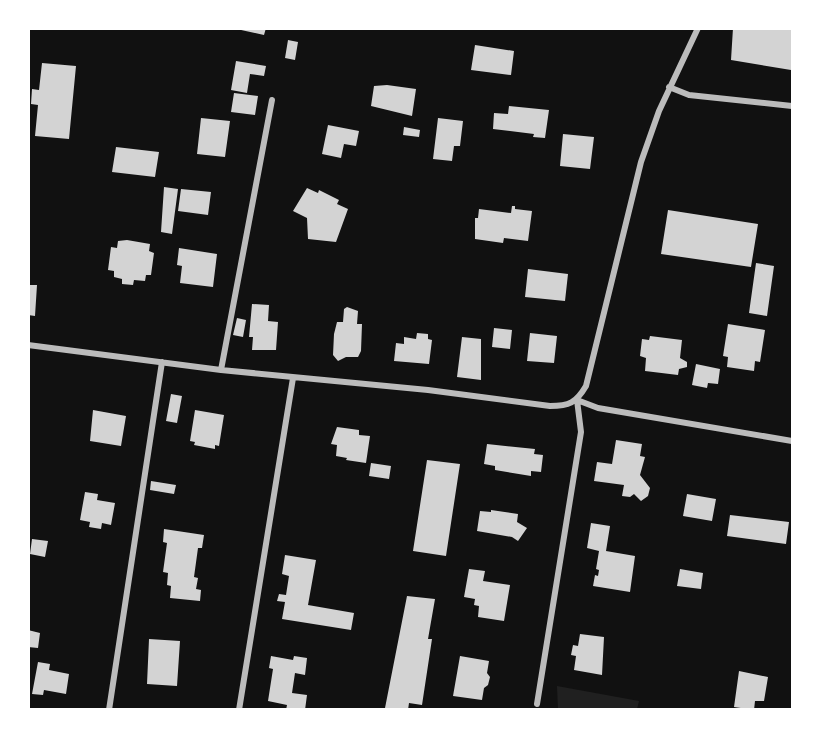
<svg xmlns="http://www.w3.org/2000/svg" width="821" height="738" font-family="'Times New Roman',serif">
<rect width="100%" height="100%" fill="#111"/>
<path fill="#202020" d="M557 686 639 701 637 709H558Z"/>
<path fill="#d3d3d3" d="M232 28H266L264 35Z
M733 28 792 30 791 70 731 60Z
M288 40 298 42 295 60 285 58Z
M475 45 514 51 511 75 471 70Z
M236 61 266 66 264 76 250 74 247 93 231 90Z
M42 63 76 66 69 139 35 136 38 105 31 104 32 89 39 90Z
M387 85 416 89 412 116 371 106 374 86Z
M234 93 258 96 255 115 231 112Z
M509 106 549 110 545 138 533 137 534 134 493 129 494 113 508 114Z
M201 118 230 121 225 157 197 154Z
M438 118 463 121 460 146H454L452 161 433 159Z
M328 125 359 131 356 146 344 144 341 158 322 154Z
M404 127 420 130 419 137 403 135Z
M563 134 594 137 590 169 560 166Z
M116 147 159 152 155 177 112 172Z
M164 187 178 189 172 234 161 232Z
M307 188 318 193 319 190 339 200 337 204 348 209 336 242 308 239 307 218 293 211Z
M181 189 211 192 208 215 178 211Z
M512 206H515V209L532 211 528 241 504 238 503 243 475 239V218H478L479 209 511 213Z
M668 210 758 224 751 267 661 254Z
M127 240 150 244 149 251 154 253 151 275H146L145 281 134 280 133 285 122 284V279L114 277V271L108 270 111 247 117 248 118 241Z
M179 248 217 254 213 287 180 283 182 266 177 265Z
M756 263 774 266 767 316 749 313Z
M528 269 568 274 565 301 525 297Z
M28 285H37L35 316 28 315Z
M252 304 269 305 268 321 278 322 276 350H252L253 337H249Z
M347 307 358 311 357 324H362L361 351 358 357H346L338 361 333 355 334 334 337 322H343L344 309Z
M237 318 246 320 243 337 233 335Z
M728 324 765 330 760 362 755 361 754 371 727 367 728 357 723 356Z
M494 328 512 330 510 349 492 347Z
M417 333 428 334V339L432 340 429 364 394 361 396 343 404 344V337L416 339Z
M530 333 557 336 554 363 527 361Z
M650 336 682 340 680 358 687 362V367L679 369 678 375 645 371 646 358 640 356 642 339 649 340Z
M462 337 481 339V380L457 377Z
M696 364 720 369 718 384 708 383 707 388 692 385Z
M171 394 182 396 177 423 166 421Z
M93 410 126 416 121 446 90 441Z
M195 410 224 415 219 446 215 445V449L194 445 195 442 190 441Z
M337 427 359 430V435L370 436 366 463 346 460 347 458 336 456 337 445 331 444Z
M616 440 642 444 640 456 645 457 640 475 650 488 648 496 641 501 634 494 630 497 622 496 624 485 594 481 597 462 612 464Z
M487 444 535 449 534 454 543 455 541 472 531 471V476L495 470V466L484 464Z
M427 460 460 464 446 556 413 551Z
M371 463 391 466 389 479 369 476Z
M151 481 176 485 174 494 150 490Z
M85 492 98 494 97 500 115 503 111 525 102 523 101 529 89 527 90 522 80 520Z
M687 494 716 499 712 521 683 516Z
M491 510 518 514 517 522 527 528 518 541 512 537 477 531 480 511 491 512Z
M730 515 789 522 786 544 727 536Z
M591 523 610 526 606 551 635 556 630 592 593 586 595 575 598 576 599 570 596 569 599 551 587 548Z
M164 529 204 535 202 548H198L194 577 198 578 196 589 201 590 200 601 170 598 171 586 167 585 168 573 163 572 167 543 163 542Z
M32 539 48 541 45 557 30 554Z
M285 555 316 560 308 605 354 613 351 630 282 619 285 602 277 601 279 594 286 595 289 576 282 574Z
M469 569 485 571 483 581 510 585 504 621 478 617 479 606 474 605 475 599 464 597Z
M680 569 703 573 701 589 677 586Z
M407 596 435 599 428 639H432L422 705 409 703 408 710H388L385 708Z
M28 630 40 633 38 648 28 647Z
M580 634 604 637 602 675 574 670 576 656 571 655 573 645 578 646Z
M149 639 180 641 177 686 147 684Z
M271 656 293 660 294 656 307 658 305 675 295 673 292 693 307 695 305 710H286L287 705 268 701 273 669 269 668Z
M460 656 489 661 487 673 490 677 488 685 484 688 482 700 453 696Z
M38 662 50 664 49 670 69 674 66 694 44 690 43 695 32 694Z
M739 671 768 677 764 701H755L754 710 734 707Z"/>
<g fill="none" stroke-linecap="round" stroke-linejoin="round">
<path stroke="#bcbcbc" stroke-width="6" d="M669 87 689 95 792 106
M28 345 221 370 428 390 550 406C569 406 576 403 586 386L641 162 659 111 698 28
M221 370 272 100
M537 704 581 432 577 400 598 408 792 441
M109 710 162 362
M239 710 293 378"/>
</g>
<rect width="821" height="738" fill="none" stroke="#ffffff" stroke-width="60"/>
</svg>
